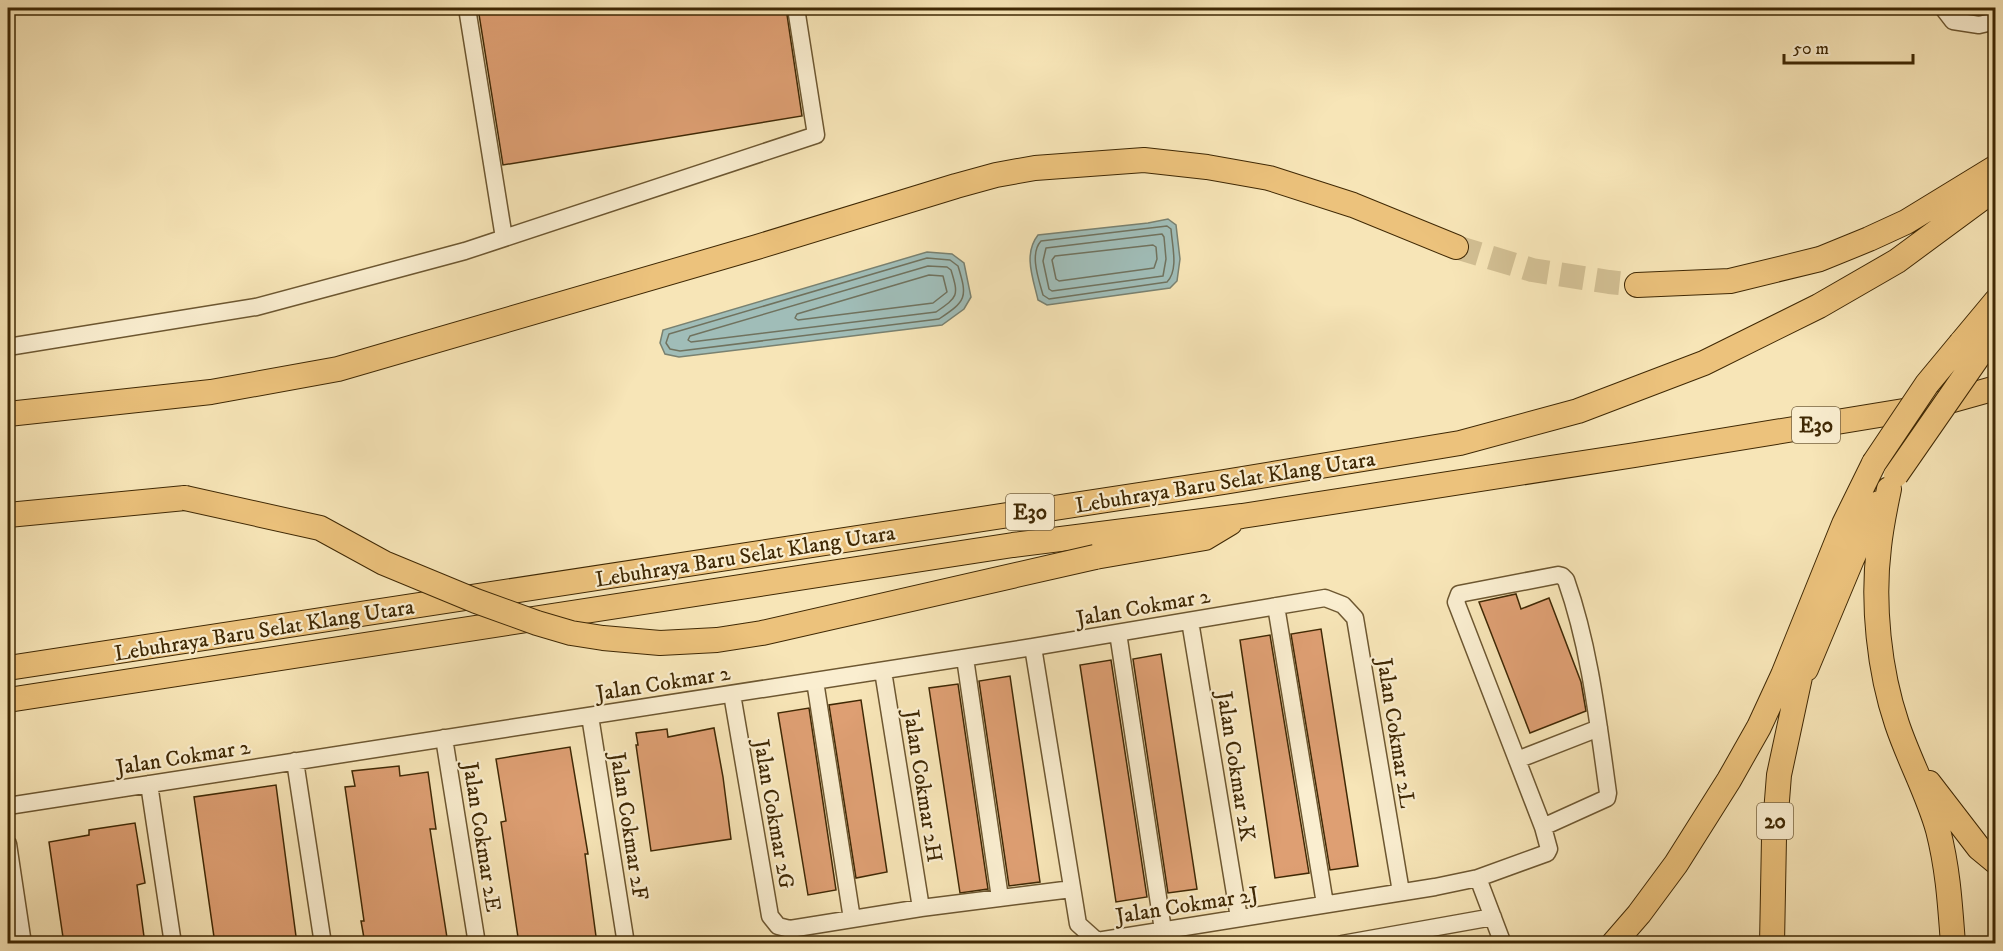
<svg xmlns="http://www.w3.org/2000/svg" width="2003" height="951" font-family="'IM FELL DW Pica',serif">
<rect width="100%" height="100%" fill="#f7e5b7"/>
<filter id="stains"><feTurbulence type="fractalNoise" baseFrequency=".00333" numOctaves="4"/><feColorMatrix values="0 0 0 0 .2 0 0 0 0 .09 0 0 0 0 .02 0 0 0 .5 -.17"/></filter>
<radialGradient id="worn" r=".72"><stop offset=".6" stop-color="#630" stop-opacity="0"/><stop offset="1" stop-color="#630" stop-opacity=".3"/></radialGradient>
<path fill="#a0bdb8" stroke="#798170" stroke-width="1.5" d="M1168 219 1176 225 1180 259 1177 281 1170 288 1047 305 1038 300C1033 278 1023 254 1038 235L1148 223Z
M927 252 952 254 964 263 971 297 964 309 942 325 679 357 665 354 660 343 663 330Z"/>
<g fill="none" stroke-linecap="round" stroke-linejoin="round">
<path stroke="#70725e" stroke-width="1.5" d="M1167 226 1171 229C1172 245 1179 270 1167 282L1049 299 1043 295C1039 280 1029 254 1041 241Z
M1162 234 1164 237 1166 259 1163 276 1052 291 1049 289 1043 261 1046 248Z
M1153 245 1156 247 1157 259 1154 268 1059 281 1056 279 1052 260 1055 256Z
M927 258 950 260 958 266C968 298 966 301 939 319L680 351 670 349 666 343 669 334Z
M928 266 947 267 951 270C959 296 958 297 936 312L691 342 688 340 690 336Z
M929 275 943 276 947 292 933 303 798 320 795 318 797 314Z"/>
</g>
<path fill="#de9f73" stroke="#3f2804" stroke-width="1.5" d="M478 8H786L802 116 503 165Z
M1516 594 1521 609 1549 598 1581 682 1586 711 1530 733 1479 602Z
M1321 629 1358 866 1330 870 1291 634Z
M1270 635 1309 873 1275 878 1240 640Z
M1161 654 1197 889 1168 893 1133 659Z
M1111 660 1147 897 1116 902 1080 665Z
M1010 676 1040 882 1009 886 979 681Z
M958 684 988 889 960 893 929 688Z
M861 700 887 872 856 878 829 705Z
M809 708 836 890 808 895 778 713Z
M714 728 723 777 731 839 651 851 636 745H638L636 733 667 729 668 737Z
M570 747 588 854H585L597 944H519L501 822 506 821 496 759Z
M399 766 400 776 428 772 436 829H430L448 944H365L361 921H364L345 787 355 786 352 771Z
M276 785 297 944H215L194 797Z
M135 823 145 883 137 885 145 944H64L49 842 89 835V830Z"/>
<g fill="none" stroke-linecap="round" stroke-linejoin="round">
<path stroke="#d2bf93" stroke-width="24" stroke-dasharray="24 12" stroke-linecap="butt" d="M1456 247 1532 270 1609 282 1637 285"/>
<g stroke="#6d5731" stroke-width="19">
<path id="minor" d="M467 8 504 238
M1943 8 1953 21 1979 25 1996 21
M8 347 256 307 465 251 816 135 796 8
M1276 606 1325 904
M1190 621 1239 918
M1118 633 1163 930
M1033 647 1078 924 1097 941 1435 887 1478 878 1547 853 1549 849 1543 827 1456 602 1459 594 1558 575 1562 576 1566 580C1590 648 1598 722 1608 793L1607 798 1543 827
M965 658 1000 898
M883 671 921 908
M815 681 852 919
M732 694 770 916 778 926 790 929 921 908 1072 889
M590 716 626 944
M444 738 477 944
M1517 760 1599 728
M295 761 323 944
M149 784 173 944
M8 806 1033 647 1325 598 1343 605 1355 618 1401 892
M8 844 23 944
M1478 878 1503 944
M1342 944 1493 917"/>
</g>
<g stroke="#3f2804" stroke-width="26">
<path id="highway" d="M1637 285 1730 281 1820 259 1869 239 1906 222 1996 167
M1961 343 1996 301
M1980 354 1996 338
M8 414 211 392 338 369 757 247 956 186 996 175 1035 168 1144 160 1207 167 1269 178 1353 205 1456 247
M1889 489C1885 508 1881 528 1879 547 1872 603 1879 671 1897 724 1909 760 1928 794 1938 830 1948 869 1950 904 1953 944
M8 515 185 498
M1095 557 1205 538 1230 523
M8 668 1224 482 1460 443 1578 411 1704 363 1819 306 1897 261 1996 188
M1806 669 1852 559 1873 512 1879 503
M8 700 1013 545 1242 516 1635 455 1928 407 1996 388
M1929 783 1979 848 1996 862
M1613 944 1639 914 1676 864 1729 780 1759 727 1783 675 1844 524 1874 463
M1772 944 1774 838 1779 775 1806 649"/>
</g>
<use href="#minor" stroke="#faeed0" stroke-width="16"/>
<use href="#highway" stroke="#ecc27c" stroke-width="24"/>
<g stroke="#3f2804" stroke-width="26" stroke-linecap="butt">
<path id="highway-bridge" d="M1874 463 1927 384 1961 343
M1896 475 1980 354
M185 498 320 528 384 563 476 601 537 623 571 633 603 638 660 643 717 640 762 633 1095 557"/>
</g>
<use href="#highway-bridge" stroke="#ecc27c" stroke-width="24"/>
</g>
<g text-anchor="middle" stroke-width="4.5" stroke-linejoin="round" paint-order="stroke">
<g fill="#faeed0" stroke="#776341" stroke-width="1.5">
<rect x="1792" y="407" width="48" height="36" rx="4.5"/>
<rect x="1006" y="494" width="48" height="36" rx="4.5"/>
<rect x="1757" y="803" width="36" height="36" rx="4.5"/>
</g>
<g font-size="21" font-weight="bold" fill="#3f2804">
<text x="1816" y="432">E30</text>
<text x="1030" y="519">E30</text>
<text x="1775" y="828">20</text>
</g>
<g font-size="22" fill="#3f2804" stroke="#faeed0">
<text transform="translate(1225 481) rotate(-9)" y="8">Lebuhraya Baru Selat Klang Utara</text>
<text transform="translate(745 555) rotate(-9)" y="8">Lebuhraya Baru Selat Klang Utara</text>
<text transform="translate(1143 606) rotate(-10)" y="8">Jalan Cokmar 2</text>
<text transform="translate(264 629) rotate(-9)" y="8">Lebuhraya Baru Selat Klang Utara</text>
<text transform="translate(663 682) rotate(-9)" y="8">Jalan Cokmar 2</text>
<text transform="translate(1397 733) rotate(81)" y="8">Jalan Cokmar 2L</text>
<text transform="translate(183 756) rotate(-9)" y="8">Jalan Cokmar 2</text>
<text transform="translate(1237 766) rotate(81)" y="8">Jalan Cokmar 2K</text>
<text transform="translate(924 786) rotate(81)" y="8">Jalan Cokmar 2H</text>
<text transform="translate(775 814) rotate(80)" y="8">Jalan Cokmar 2G</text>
<text transform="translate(630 826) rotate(81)" y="8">Jalan Cokmar 2F</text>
<text transform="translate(483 837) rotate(81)" y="8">Jalan Cokmar 2E</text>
<text transform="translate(1187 904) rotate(-9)" y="8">Jalan Cokmar 2J</text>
</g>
</g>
<rect width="2003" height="951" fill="none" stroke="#f7e5b7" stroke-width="30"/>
<rect x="9" y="9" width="1985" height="933" fill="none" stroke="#3f2804" stroke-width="3"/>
<rect x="15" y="15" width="1973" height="921" fill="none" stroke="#3f2804" stroke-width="1.5"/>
<path d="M1784 54v9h129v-9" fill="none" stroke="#3f2804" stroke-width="3"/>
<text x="1793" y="54" font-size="18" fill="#3f2804" stroke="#faeed0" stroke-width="4.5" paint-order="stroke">50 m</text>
<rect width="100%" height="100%" filter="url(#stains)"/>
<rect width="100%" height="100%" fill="url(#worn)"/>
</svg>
